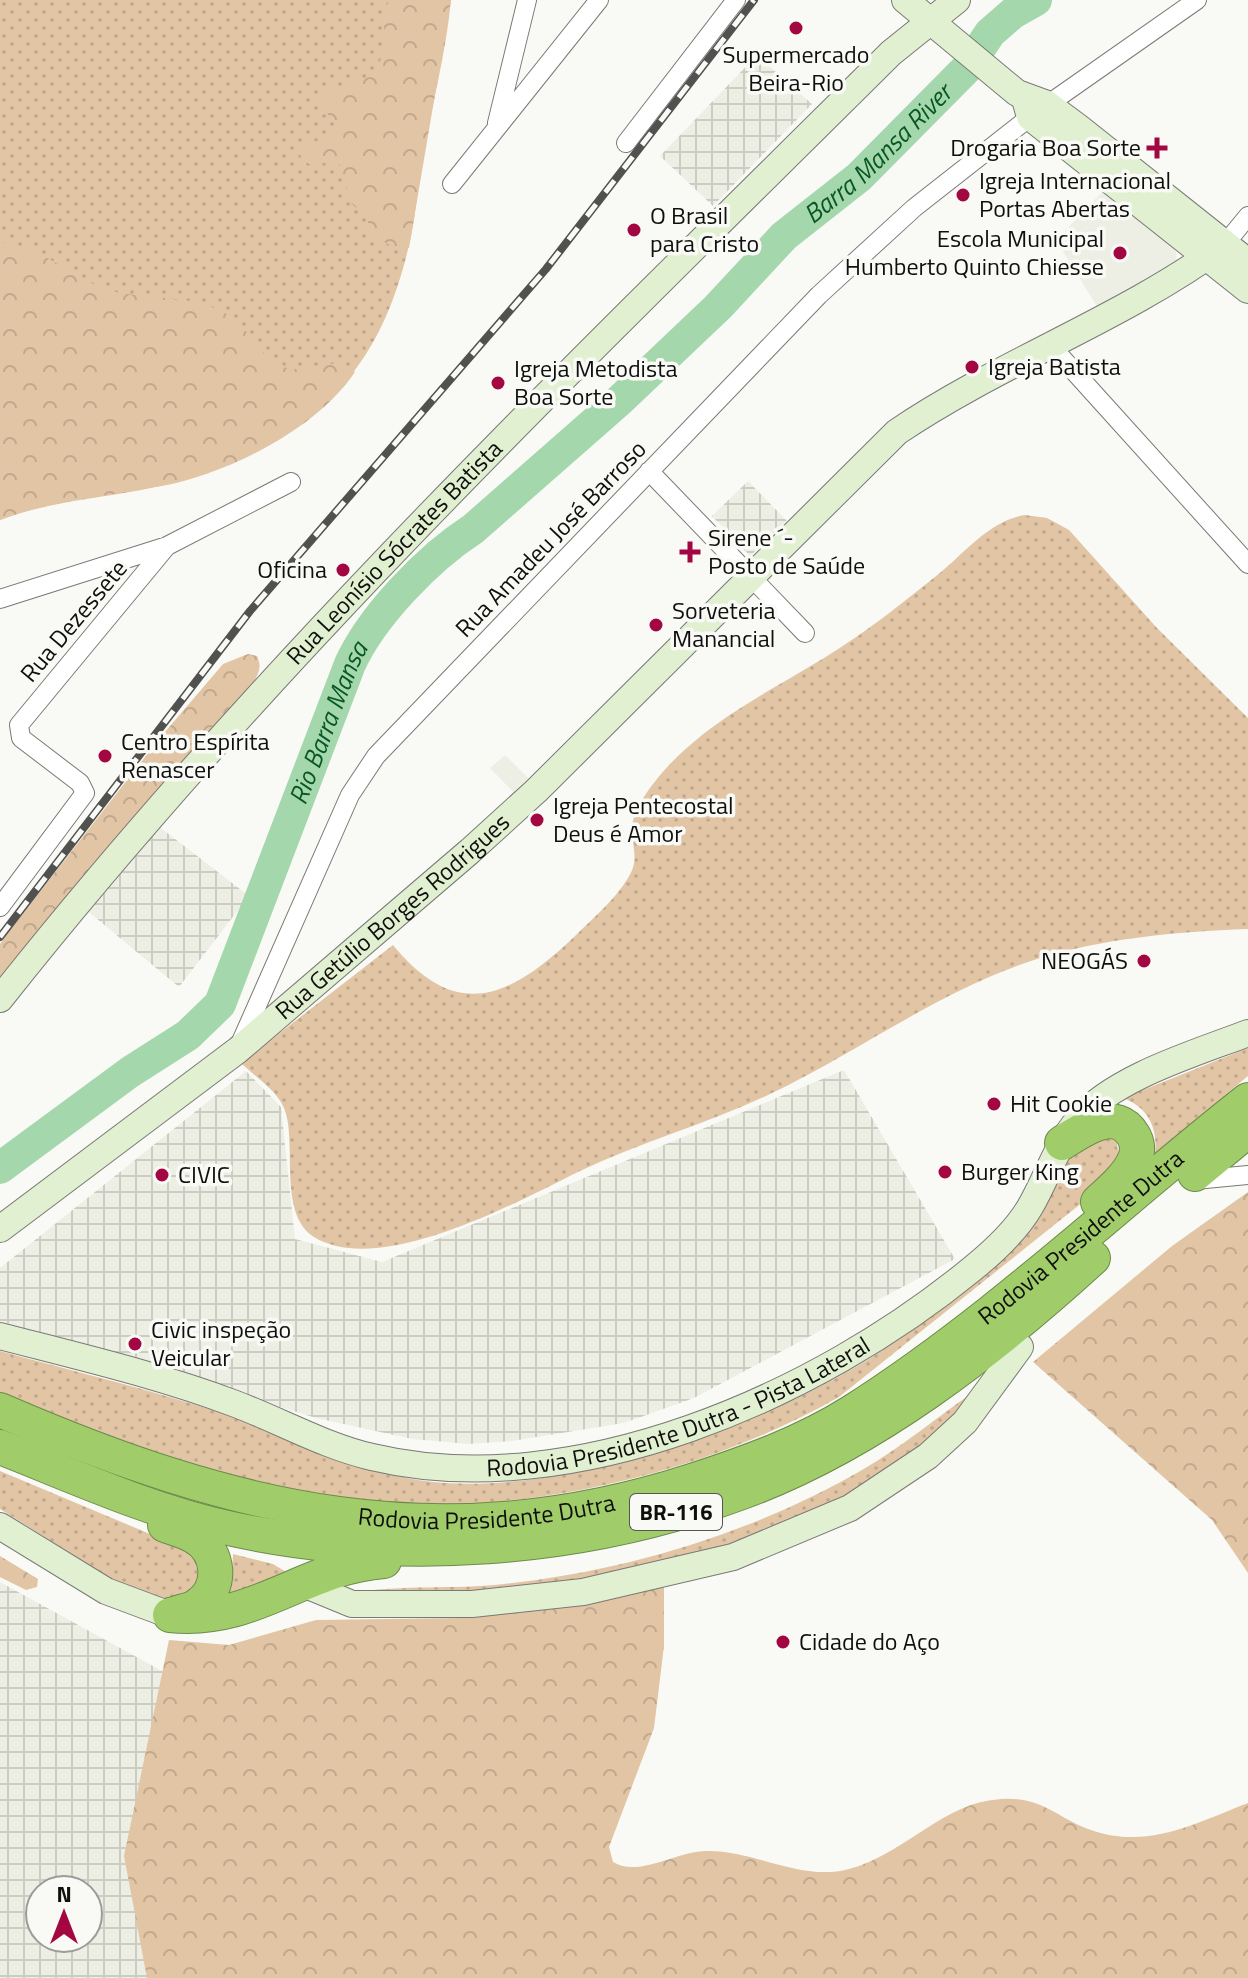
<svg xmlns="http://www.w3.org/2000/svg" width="1248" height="1978" font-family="'Titillium Web',sans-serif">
<defs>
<pattern id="industrial-grid" width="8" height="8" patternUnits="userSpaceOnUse" patternTransform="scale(2)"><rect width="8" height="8" fill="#eeefe4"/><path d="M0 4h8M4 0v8" fill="none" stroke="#cbccc2"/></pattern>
<pattern id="grass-dots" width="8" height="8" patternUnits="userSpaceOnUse" patternTransform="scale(2)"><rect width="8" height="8" fill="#e2c5a5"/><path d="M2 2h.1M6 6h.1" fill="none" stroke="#c1a88d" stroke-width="1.8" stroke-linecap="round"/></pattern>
<pattern id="forest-crowns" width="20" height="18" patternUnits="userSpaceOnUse" patternTransform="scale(2)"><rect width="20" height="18" fill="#e2c5a5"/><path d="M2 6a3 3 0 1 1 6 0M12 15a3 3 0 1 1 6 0" fill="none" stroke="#c1a88d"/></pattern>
</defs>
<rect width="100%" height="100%" fill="#f9faf6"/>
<path fill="#eeefe4" d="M1107 187 1175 245 1177 260 1098 308 1056 240Z
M505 755 530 780 515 794 490 768Z"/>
<path fill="url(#industrial-grid)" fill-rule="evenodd" d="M757 55 812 104 713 206 660 156Z
M748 481 787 521 750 556 712 516Z
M157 825 249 896 179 987 85 909Z
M844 1070 955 1259 694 1398 624 1423 512 1441 468 1444 412 1439 316 1418 0 1321V1268L246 1071 281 1107 295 1239 382 1262Z
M0 1582 173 1677 169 1978H0ZM40 1890H88V1938H40Z"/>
<path fill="url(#grass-dots)" d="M0 0H451C446 54 431 108 422 161 417 189 416 217 409 245 380 372 315 434 195 476 132 498 63 496 0 520Z
M1025 515 1047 518 1069 530 1156 627 1248 718V929C1175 932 1103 938 1034 960 940 990 859 1052 770 1094 709 1123 642 1142 580 1171 519 1201 380 1278 314 1237 276 1213 299 1138 283 1106 276 1090 253 1075 241 1063L393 945C457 1023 510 998 575 936 593 918 615 900 628 878 639 860 633 851 632 832 630 810 656 779 670 764 714 718 770 691 824 658 865 633 904 602 941 572 966 551 991 520 1025 515Z
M1248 1048V1076L1155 1153C1158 1128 1148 1107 1123 1098Z
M1097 1131 1116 1140 1119 1155 1093 1194 839 1397C678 1489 457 1530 275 1489 179 1468 91 1430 0 1394V1351C76 1372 153 1390 227 1415 295 1438 361 1474 433 1482 568 1496 786 1421 895 1341 925 1319 948 1289 973 1262 1014 1217 1053 1172 1097 1131Z
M972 1393 966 1407 886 1477 770 1532 675 1562 507 1593H352C403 1584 453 1590 504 1584 627 1571 755 1532 862 1470 901 1447 935 1419 972 1393Z
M0 1471 181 1547 196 1562 199 1580 181 1606 132 1592 0 1509Z
M233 1554 273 1564 293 1576 223 1596 232 1577Z"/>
<path fill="url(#forest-crowns)" d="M390 0H451L409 248 391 246 371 234 367 218 351 203 340 165 333 162 309 164 299 154 306 143 325 140 336 131V124L320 105 324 91 373 76C384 57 389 36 381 15Z
M0 242C42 245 72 280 112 291 151 301 197 293 231 317 249 329 260 356 279 365 308 379 323 351 355 372 317 429 229 473 162 486 108 496 52 500 0 520Z
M248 654 257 656C262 667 259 673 253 683L0 987V944L7 934 159 739 223 664Z
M1248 1192V1573L1212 1520 1033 1362 1172 1246Z
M0 1556 38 1579 37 1587 26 1590 0 1577Z
M664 1586V1646L654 1728 609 1847 613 1862C639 1878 677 1851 706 1851 755 1850 801 1882 849 1869 904 1855 943 1802 1001 1799 1043 1796 1056 1818 1091 1830 1148 1850 1196 1823 1248 1803V1978H147L124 1856 169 1640 229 1645 316 1620 459 1618 566 1606Z"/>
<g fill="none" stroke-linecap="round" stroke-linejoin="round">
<path stroke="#a5d7ac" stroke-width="32" id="s1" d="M0 1168 130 1072 188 1035 220 1004 350 664C372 616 428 558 473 529L620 400 718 307 784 236 859 177 966 69 990 33 1013 13 1036 0"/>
<g stroke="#797976" stroke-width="20">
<path id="street" d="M497 123 527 0
M626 143 736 0
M452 184 599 0
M1225 244 1248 216
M1052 347 1248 564
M649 471 805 633
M0 599 167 546 291 482
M0 907 85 793 80 783 21 738 19 725 167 546
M240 1044 350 795 376 756 819 295 914 208 1030 117 1197 0
M1195 1180 1248 1175"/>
</g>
<g stroke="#797976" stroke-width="28">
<g id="secondary">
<path d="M905 0 1017 93 1047 104 1078 127 1248 262"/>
<path d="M1025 99 1030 117 1248 290"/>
<path id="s2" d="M0 999C269 659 584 358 891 53L957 0"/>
<path id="s3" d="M0 1229 238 1050 470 851 536 791 897 432C1002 361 1123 319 1225 244"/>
<path id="s4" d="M0 1336C77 1356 158 1375 233 1403 279 1420 324 1446 372 1457 574 1505 819 1395 972 1269 993 1252 1016 1231 1030 1207 1047 1178 1056 1146 1078 1120 1114 1077 1196 1053 1248 1033"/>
<path d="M0 1526 106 1591 170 1615"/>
<path d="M301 1583 352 1604H472L583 1592 733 1557 850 1508 928 1456 965 1422 1020 1347"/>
</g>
</g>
<g stroke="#6d8a4a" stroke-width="36">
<g id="highway">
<path d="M1062 1143C1082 1130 1116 1106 1133 1135 1138 1143 1138 1151 1135 1159 1128 1176 1111 1190 1098 1202"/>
<path d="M1195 1174 1248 1130"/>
<path id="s5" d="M0 1410C235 1512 441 1562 692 1481 747 1463 803 1443 852 1412 995 1321 1116 1204 1248 1100"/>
<path d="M0 1447C74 1476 150 1511 228 1528 395 1565 581 1552 742 1492 872 1444 991 1351 1093 1258"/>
<path d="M165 1525C175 1529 186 1531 195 1537 220 1552 223 1588 198 1605 192 1610 182 1611 174 1614"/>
<path d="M170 1615C255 1624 303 1567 384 1561"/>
</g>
</g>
<use href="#street" stroke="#fff" stroke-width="18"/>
<use href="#secondary" stroke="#e2f0d2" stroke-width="26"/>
<use href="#highway" stroke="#a0cd6a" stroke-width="34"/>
<g stroke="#515150" stroke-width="8">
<path id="rail" d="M0 937 250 611 546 269 754 0"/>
</g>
<use href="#rail" stroke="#f9faf6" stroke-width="5" stroke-dasharray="15" stroke-linecap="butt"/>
</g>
<g fill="#a30741" stroke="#f9faf6" stroke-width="3">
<circle cx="796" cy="28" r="8"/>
<path d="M1153 136h8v8h8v8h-8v8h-8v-8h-8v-8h8z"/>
<circle cx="963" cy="195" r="8"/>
<circle cx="634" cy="230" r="8"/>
<circle cx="1120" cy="253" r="8"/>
<circle cx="972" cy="367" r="8"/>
<circle cx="498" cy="383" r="8"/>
<path d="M686 540h8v8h8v8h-8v8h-8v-8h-8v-8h8z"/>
<circle cx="343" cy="570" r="8"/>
<circle cx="656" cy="625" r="8"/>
<circle cx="105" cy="756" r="8"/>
<circle cx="537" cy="820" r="8"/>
<circle cx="1144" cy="961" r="8"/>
<circle cx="994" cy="1104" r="8"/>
<circle cx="945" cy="1172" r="8"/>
<circle cx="162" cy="1175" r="8"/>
<circle cx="135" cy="1344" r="8"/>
<circle cx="783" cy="1642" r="8"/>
</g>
<g text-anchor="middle" stroke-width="7" stroke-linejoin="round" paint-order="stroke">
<rect fill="#f9faf6" stroke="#555654" stroke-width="2" x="630" y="1494" width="92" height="36" rx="6"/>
<g font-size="22" font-weight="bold" fill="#0f0f0e">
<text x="676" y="1520">BR-116</text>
</g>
<g font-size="24" fill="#0f0f0e" stroke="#f9faf6" text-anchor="start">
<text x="796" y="63" text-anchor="middle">Supermercado<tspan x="796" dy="28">Beira-Rio</tspan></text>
<text x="1141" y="156" text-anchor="end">Drogaria Boa Sorte</text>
<text x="979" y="189">Igreja Internacional<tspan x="979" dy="28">Portas Abertas</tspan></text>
<text x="650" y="224">O Brasil<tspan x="650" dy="28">para Cristo</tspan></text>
<text x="1104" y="247" text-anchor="end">Escola Municipal<tspan x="1104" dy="28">Humberto Quinto Chiesse</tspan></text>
<text x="988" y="375">Igreja Batista</text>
<text x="514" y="377">Igreja Metodista<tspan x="514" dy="28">Boa Sorte</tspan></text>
<text x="708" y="546">Sirene ´-<tspan x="708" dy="28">Posto de Saúde</tspan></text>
<text x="327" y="578" text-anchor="end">Oficina</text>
<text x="672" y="619">Sorveteria<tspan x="672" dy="28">Manancial</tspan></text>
<text x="121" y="750">Centro Espírita<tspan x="121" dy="28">Renascer</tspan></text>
<text x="553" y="814">Igreja Pentecostal<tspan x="553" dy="28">Deus é Amor</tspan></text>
<text x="1128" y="969" text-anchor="end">NEOGÁS</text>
<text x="1010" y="1112">Hit Cookie</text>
<text x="961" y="1180">Burger King</text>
<text x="178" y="1183">CIVIC</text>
<text x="151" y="1338">Civic inspeção<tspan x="151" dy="28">Veicular</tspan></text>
<text x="799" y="1650">Cidade do Aço</text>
</g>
<g font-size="24" fill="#0f0f0e" stroke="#f9faf6">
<text transform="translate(551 539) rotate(-46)" y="8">Rua Amadeu José Barroso</text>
<text dy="8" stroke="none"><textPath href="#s2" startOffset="596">Rua Leonísio Sócrates Batista</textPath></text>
<text transform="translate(74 621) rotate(-50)" y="8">Rua Dezessete</text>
<text dy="8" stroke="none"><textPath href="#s3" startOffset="502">Rua Getúlio Borges Rodrigues</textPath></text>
<text dy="8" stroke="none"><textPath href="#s5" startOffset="1176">Rodovia Presidente Dutra</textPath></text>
<text dy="8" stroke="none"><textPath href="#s4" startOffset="710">Rodovia Presidente Dutra - Pista Lateral</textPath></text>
<text dy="8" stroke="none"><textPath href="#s5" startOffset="504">Rodovia Presidente Dutra</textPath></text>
</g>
<g font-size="26" font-style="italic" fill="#085724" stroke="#f9faf6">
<text dy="9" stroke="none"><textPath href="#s1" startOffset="1376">Barra Mansa River</textPath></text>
<text dy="9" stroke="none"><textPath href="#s1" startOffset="576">Rio Barra Mansa</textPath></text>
</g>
</g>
<g transform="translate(64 1914)"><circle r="38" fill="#f9faf6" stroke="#9b9c99" stroke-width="2"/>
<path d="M0-6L14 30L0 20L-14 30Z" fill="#a30741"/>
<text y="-12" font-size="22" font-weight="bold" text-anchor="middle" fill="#0f0f0e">N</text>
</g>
</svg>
